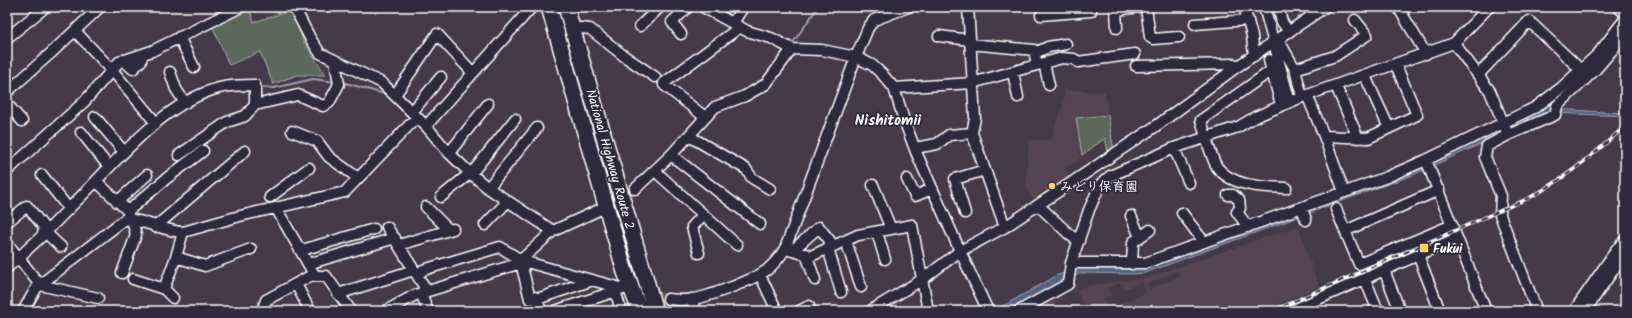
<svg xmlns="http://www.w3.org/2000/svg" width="1632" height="318" font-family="Kalam,'Klee One',sans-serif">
<rect width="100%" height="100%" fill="#453a49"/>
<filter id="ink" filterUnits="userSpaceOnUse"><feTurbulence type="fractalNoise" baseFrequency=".025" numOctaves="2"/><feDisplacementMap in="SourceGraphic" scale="8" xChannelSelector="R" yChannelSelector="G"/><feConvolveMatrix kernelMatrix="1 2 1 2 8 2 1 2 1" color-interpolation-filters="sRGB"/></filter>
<g filter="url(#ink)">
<path fill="#544552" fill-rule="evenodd" d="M1065 90 1105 92 1108 114 1075 117 1081 158 1065 168 1072 180 1035 203 1026 187 1029 140H1052L1054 128 1063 106Z
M1298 226 1319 287 1261 311H1140L1138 307 1128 311H1086L1077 291 1074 292 1073 290 1061 295 1062 299 1055 301 1059 310 1065 307 1067 311H1046L1043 305 1033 311H1026L1041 305 1045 300 1067 289 1075 290 1089 285 1146 278ZM1178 271 1180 276 1149 289 1147 284ZM1122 282 1125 289 1142 282 1146 293 1108 309 1103 298 1111 295 1108 288Z"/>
<path fill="#5b675c" stroke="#adb3ae" d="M249 8 254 22 292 10 304 43 326 75H297L273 84 260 52 229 65 212 25Z
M1108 115 1114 152 1109 156 1105 138 1082 155 1076 118Z"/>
<path fill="#576380" stroke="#9aa1b3" d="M1625 25V31L1597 66 1550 109 1625 113V116L1550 113 1546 114 1413 175 1145 273 1132 274 1081 273 1009 311H994L1058 275 1079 268 1131 269 1144 268 1412 171 1543 110 1594 63Z"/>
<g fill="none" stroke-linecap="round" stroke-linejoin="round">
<path stroke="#9aa1b3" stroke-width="2" d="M792 44 818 7
M342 82 388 95
M259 87 274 88 313 79 336 82
M969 254 1000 235"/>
<path stroke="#584e5b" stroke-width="10" stroke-dasharray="10 5" stroke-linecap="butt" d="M601 209 635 189
M628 290 668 299"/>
<g stroke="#fff" stroke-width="13">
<path id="minor" d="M294 7 310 38 320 53 382 83 426 126 449 153 470 173 488 188 553 231
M703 7 747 31 771 38 792 49 822 50 856 57 872 65 882 74 894 88 904 120 916 152 960 251 988 311
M968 7 975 118 972 133 1005 227
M1146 7 1150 37 1153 39 1179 37
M1244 7 1252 36 1254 56
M1264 7 1290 102
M1278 7 1282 22 1289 32
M1398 7 1426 54
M1618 7 1625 13
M1041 15 1091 11 1090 7
M733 23 743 7
M1195 24 1248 20
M640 26 660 7
M580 28 590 29 624 56 655 77
M1117 28 1116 10 1139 7
M75 31 112 70 156 123
M681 34 672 22 688 7
M939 36 970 40
M179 37 194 67
M7 38 43 9
M1278 39 1295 69 1302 97
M1454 43 1490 91 1508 135 1487 146 1485 157 1501 196 1500 215 1537 311
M970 44 1034 50 1037 65
M1035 53 1048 47 1066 44
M123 60 133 69 141 61 142 55
M1269 60 1281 105
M1044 63 1049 85
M1136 66 1234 64 1238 66
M1295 69 1335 56 1367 35 1355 20
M1272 70 1201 120C1205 132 1210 156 1217 167 1232 187 1264 187 1286 188
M170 72 176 89 185 103
M1013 72 1018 97
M1478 75 1529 21 1581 70
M1365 76 1389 128
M1336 86 1358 138
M894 88 972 83 1062 58 1074 59 1078 62 1135 54
M7 92 51 53 100 7
M395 95 437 34 473 73
M1307 95 1324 136 1368 138 1417 115 1396 65
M7 104 22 121
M412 112 441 77
M95 117 124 152
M705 117 664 85V83L740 27
M426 126 532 7
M292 131 317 141 329 157 358 178
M81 132 109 167
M1508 135 1555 115 1557 106 1596 69 1625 35
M689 136 746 169 752 178 770 189
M1324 136 1344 192
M915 148 937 144 949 135 972 133
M1174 148 1189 183
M449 153 488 104
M179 155 227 122 245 116 255 105 298 95 323 106 329 103 339 84 335 61
M671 155 760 224
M1426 160 1486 311
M7 171 84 102 119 62 152 51 241 7
M655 171 737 245
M42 175 69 209
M907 179 915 196 932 189
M96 181 128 211V217
M873 185 891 229
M488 188 537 128
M635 189 671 155 715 107 745 96 766 84 792 49
M1228 195H1233L1239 200 1240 208 1237 212 1248 227
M270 197 309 168
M441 197 475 169 515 119
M117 202 147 175
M1038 205 1070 235 1079 241
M426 207 449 230
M276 208 315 276H326L351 311
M1302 208 1306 220
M1336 209 1359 264 1452 225
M128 211 167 178 203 151
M965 213 955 179 985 170
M1182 213 1204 242
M1131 216 1140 237
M7 222 27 206 43 226 44 231 61 247
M485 225 508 201
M155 227 245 151
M387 227 427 291
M1345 231 1439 190
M877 232 885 259
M846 241 861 287
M7 243 40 285 98 298
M399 245 453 229
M828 248 841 292
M785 249 811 256 858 235 912 225 928 311
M302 250 374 229
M792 251 819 227 834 246
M699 253 692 227 703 215
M806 254 815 280
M1418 255 1440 311
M176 257 205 266 251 249
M1071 263H1145L1387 177 1426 160 1536 107 1561 88 1598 54 1625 19
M308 264 395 238
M1132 264 1133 242 1150 230
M7 268 42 236 44 231 49 229C64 213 81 197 96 181 130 146 170 101 219 88 231 85 243 85 255 85V105
M1384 270 1400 311
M122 273 136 235 132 220
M418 275 423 270 500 247 521 260
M133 279 164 289
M1365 279 1378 311
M763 281 777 311
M296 284 310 311
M614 286 621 311
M421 293 428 311
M338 294 414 270
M535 297 530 299 521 263V260L553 231 601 209
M173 298 164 289 176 257 183 232
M668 299C676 300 684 301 692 299 709 297 753 280 767 270 774 264 780 257 785 249L856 57 868 28 874 20 908 7
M692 300 695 311
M23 311 37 287 124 220C138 217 166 232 183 232L240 216 345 192 417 117
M262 311 266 300 314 274
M386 311 415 295 521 263H530L624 289
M541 311 537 299 593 280
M555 311 616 291
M799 311 809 306
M870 311 923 279 960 251 1005 227 1095 167 1156 126 1238 66 1325 7
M1019 311 1068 284 1071 263 1089 210 1100 185 1110 176 1174 148 1238 127 1255 117 1302 97 1454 43 1489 7
M1291 311 1457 238
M1574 311 1617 249 1625 240
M1585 311 1625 253"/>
</g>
<g stroke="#fff" stroke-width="18">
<path id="highway" d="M549 7 625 272 640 311
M566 7 655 311"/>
</g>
<use href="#minor" stroke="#2f2a3d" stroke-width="10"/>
<use href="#highway" stroke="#2f2a3d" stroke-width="15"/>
<g stroke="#fff" stroke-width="3.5">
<path id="rail" d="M1272 311 1529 198C1565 179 1595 154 1625 126"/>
</g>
<use href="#rail" stroke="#2f2a3d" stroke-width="2" stroke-dasharray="6" stroke-linecap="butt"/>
</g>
</g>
<g fill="#ffd166" stroke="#2f2a3d" stroke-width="1.5">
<circle cx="1052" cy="186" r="4"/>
<rect x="1419" y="243" width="10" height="10" rx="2"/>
</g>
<g text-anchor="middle" stroke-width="3.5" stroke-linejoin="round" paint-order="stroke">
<g font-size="13" fill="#fff" stroke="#2f2a3d">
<text transform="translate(611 159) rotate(74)" y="5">National Highway Route 2</text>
</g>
<g font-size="13" font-weight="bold" fill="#fff" stroke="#2f2a3d" text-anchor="start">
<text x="1060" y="191">みどり保育園</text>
<text x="1433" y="253">Fukui</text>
</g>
<g font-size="15" font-weight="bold" fill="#fff" stroke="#2f2a3d">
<text x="888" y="125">Nishitomii</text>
</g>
</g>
<rect width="1632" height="318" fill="none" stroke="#2f2a3d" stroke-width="24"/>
<rect x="12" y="12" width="1608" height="294" fill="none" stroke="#fff" stroke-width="1.5" filter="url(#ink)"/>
</svg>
